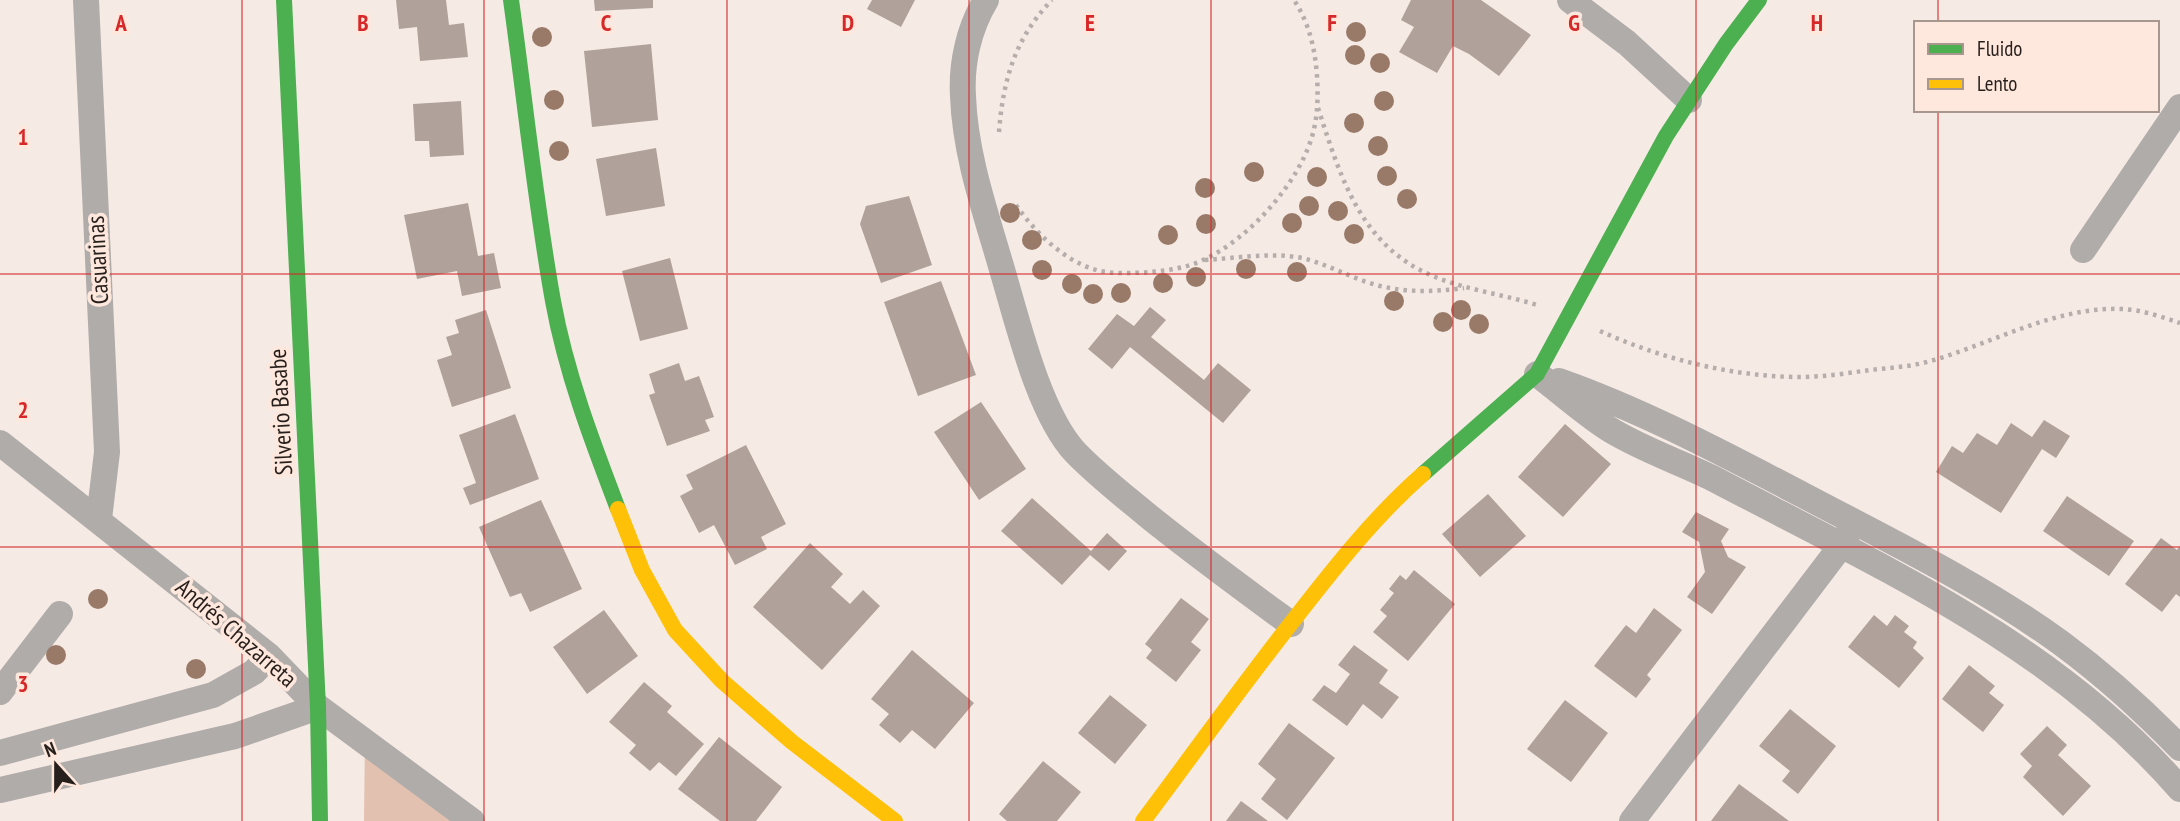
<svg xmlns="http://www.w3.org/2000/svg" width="2180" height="821" font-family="'PT Sans Narrow',sans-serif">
<rect width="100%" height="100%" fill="#f6eae4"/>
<path fill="#e2c1b1" d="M365 733 483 821H364Z"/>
<path fill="#b0a19a" d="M396 0H446L449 25 464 23 468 57 420 61 417 27 399 29Z
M594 0H653V8L595 11Z
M872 0H915L901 27 867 9Z
M1411 0H1481L1531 35 1499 76 1469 54 1453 46 1437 73 1399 52 1414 27 1401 20Z
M651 44 658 120 592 127 584 51Z
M461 101 464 155 430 157 429 141H415L413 104Z
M656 148 665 206 606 216 596 159Z
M909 196 932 265 881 283 860 224 866 206Z
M468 203 478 256 494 253 501 288 462 296 457 271 417 279 404 215Z
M670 258 688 329 640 341 622 271Z
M941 281 976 375 918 396 884 302Z
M1150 307 1166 320 1151 337 1204 380 1218 363 1251 390 1223 423 1130 347 1112 369 1088 349 1117 314 1134 326Z
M486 310 511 388 452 407 437 360 452 355 446 337 459 333 455 320Z
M679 363 685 381 699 376 714 417 705 420 710 431 667 446 649 395 655 393 649 374Z
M981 402 1026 469 979 500 934 432Z
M515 414 539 479 470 505 463 488 476 483 459 435Z
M2044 420 2070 436 2056 458 2042 449 2001 513 1936 472 1952 446 1963 453 1977 433 1997 445 2011 423 2032 437Z
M1565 424 1611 464 1563 517 1518 477Z
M746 445 786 524 761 537 767 549 735 565 714 525 699 533 680 496 693 489 686 475Z
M1488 494 1526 536 1480 577 1442 534Z
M2067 496 2134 541 2109 576 2043 531Z
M1032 498 1091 551 1107 533 1127 551 1109 571 1090 555 1062 585 1001 531Z
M541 500 582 589 530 612 521 593 510 597 479 527Z
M1696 512 1729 529 1721 541 1728 557 1746 567 1712 614 1687 597 1705 572 1699 542 1682 532Z
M2161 538 2177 550 2180 546V597L2176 594 2162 612 2125 584Z
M810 543 843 574 831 587 850 604 863 590 880 606 822 670 753 607Z
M1414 570 1455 604 1408 661 1373 632 1387 616 1380 610 1394 593 1389 589 1400 575 1406 580Z
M1181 598 1209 619 1191 642 1201 650 1176 682 1146 658 1152 650 1145 644Z
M1654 608 1682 630 1647 675 1651 679 1636 698 1594 666 1626 625 1636 633Z
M604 610 638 656 587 694 553 647Z
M1874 615 1887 626 1895 615 1909 626 1904 632 1917 642 1913 648 1924 658 1899 688 1848 647Z
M1354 645 1388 670 1379 683 1399 697 1382 719 1363 704 1347 726 1312 700 1324 685 1336 693 1350 674 1338 665Z
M912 650 974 703 935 749 912 730 900 743 879 725 889 714 871 699Z
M1969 665 1995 686 1989 693 2004 705 1983 732 1942 699Z
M644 682 672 706 667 712 704 744 676 776 659 762 650 771 629 753 636 745 609 722Z
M1110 695 1147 725 1115 764 1078 733Z
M1565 700 1608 733 1571 782 1527 749Z
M1790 709 1836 746 1798 794 1782 781 1790 771 1759 746Z
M1289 723 1335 758 1287 820 1261 799 1276 779 1258 764Z
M2047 726 2067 745 2058 755 2091 786 2063 816 2023 777 2032 766 2020 754Z
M719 737 782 787 756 821H720L678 789Z
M1043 761 1081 792 1057 821H1007L999 814Z
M1739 784 1789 821H1711Z
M1241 801 1268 821H1226Z"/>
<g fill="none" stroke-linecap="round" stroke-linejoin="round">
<path stroke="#b5aeab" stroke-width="4.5" stroke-dasharray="3.5 5" stroke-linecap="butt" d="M1318 108C1340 175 1360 246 1433 276 1466 290 1502 294 1537 305
M999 132C1003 80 1015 38 1052 0
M1016 205C1034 231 1062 259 1093 269 1111 275 1133 273 1151 272 1169 270 1187 268 1203 260 1250 239 1303 179 1314 129 1318 111 1318 94 1317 76 1315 48 1309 23 1294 0
M1205 260C1237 258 1271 252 1302 258 1327 264 1349 277 1373 284 1403 293 1433 292 1464 288
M1600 331C1662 359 1733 377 1801 377 1824 377 1848 373 1870 370 1888 368 1906 367 1923 363 1989 346 2053 306 2123 309 2142 310 2162 317 2180 323"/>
<path stroke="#b0acaa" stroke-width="26" d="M86 0 107 452 99 519
M986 0C969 28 961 63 963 96 965 154 985 211 1001 266 1017 319 1038 412 1075 452 1097 475 1123 495 1147 515 1194 553 1242 588 1291 624
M1570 0 1627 43 1689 100
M2083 250 2180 107
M1537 374C1561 392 1584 413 1609 429 1641 449 1680 462 1714 479 1881 567 2054 644 2180 789
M1559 381C1644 411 1724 454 1803 495 1890 541 1981 585 2061 643 2103 674 2143 710 2180 748
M0 443 269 656 318 707 472 821
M0 692 60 614
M0 753 213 695 254 672 269 656
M0 790 235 736 318 707
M1632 821 1841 546 1849 531"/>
<path stroke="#4caf50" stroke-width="16" d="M284 0 318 707 320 821
M511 0C525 100 535 201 553 301 566 373 592 441 618 509
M1423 474 1537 374 1666 136 1726 44 1759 0"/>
<path stroke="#ffc107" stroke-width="16" d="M618 509 642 570 675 630 722 681 792 742 895 821
M1143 821C1194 753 1243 684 1296 617 1335 567 1375 516 1423 474"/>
</g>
<g fill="#997a68">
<circle cx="1356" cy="32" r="10"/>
<circle cx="542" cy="37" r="10"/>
<circle cx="1355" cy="55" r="10"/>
<circle cx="1380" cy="63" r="10"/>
<circle cx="554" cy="100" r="10"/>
<circle cx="1384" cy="101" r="10"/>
<circle cx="1354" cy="123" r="10"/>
<circle cx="1378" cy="146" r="10"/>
<circle cx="559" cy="151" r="10"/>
<circle cx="1254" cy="172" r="10"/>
<circle cx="1387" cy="176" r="10"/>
<circle cx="1317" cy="177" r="10"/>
<circle cx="1205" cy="188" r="10"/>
<circle cx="1407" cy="199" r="10"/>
<circle cx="1309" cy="206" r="10"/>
<circle cx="1338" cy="211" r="10"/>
<circle cx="1010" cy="213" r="10"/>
<circle cx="1292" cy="223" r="10"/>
<circle cx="1206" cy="224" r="10"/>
<circle cx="1354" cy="234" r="10"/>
<circle cx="1168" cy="235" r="10"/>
<circle cx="1032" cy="240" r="10"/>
<circle cx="1246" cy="269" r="10"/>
<circle cx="1042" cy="270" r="10"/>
<circle cx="1297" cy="272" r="10"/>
<circle cx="1196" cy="277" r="10"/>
<circle cx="1163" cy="283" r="10"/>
<circle cx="1072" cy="284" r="10"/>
<circle cx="1121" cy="293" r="10"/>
<circle cx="1093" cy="294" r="10"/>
<circle cx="1394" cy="301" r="10"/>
<circle cx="1461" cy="310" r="10"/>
<circle cx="1443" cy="322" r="10"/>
<circle cx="1479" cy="324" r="10"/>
<circle cx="98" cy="599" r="10"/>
<circle cx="56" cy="655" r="10"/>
<circle cx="196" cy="669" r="10"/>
</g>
<path fill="none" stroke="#d62828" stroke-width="2" stroke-opacity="0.55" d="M242 0V821M484 0V821M727 0V821M969 0V821M1211 0V821M1453 0V821M1696 0V821M1938 0V23M1938 110V821M0 274H2180M0 547H2180"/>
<g text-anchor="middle" stroke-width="7" stroke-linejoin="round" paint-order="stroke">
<g font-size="24" fill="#271f1b" stroke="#fee7dc">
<text transform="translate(98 260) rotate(-93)" y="8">Casuarinas</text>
<text transform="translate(281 412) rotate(-93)" y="8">Silverio Basabe</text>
<text transform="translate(236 633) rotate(41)" y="8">Andrés Chazarreta</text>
</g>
</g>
<g font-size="23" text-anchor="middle" font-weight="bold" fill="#d62828" stroke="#fee7dc" stroke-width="7" stroke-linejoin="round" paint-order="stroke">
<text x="121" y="31">A</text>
<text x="363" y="31">B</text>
<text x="606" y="31">C</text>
<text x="848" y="31">D</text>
<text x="1090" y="31">E</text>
<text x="1332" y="31">F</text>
<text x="1574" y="31">G</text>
<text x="1817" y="31">H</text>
<text x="23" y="145">1</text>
<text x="23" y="418">2</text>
<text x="23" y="692">3</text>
</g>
<rect x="1914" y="21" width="245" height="91" fill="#fee7dc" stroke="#a8978f" stroke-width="2"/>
<rect x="1928" y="44" width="35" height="10" fill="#4caf50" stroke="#a8978f" stroke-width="2"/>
<text x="1977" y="56" font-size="21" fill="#271f1b">Fluido</text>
<rect x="1928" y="79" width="35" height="10" fill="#ffc107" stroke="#a8978f" stroke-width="2"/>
<text x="1977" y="91" font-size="21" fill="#271f1b">Lento</text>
<g transform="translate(56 765) rotate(339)" stroke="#fee7dc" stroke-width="5" paint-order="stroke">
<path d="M0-5L12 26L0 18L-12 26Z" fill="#271f1b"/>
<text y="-10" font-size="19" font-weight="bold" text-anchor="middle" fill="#271f1b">N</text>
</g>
</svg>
